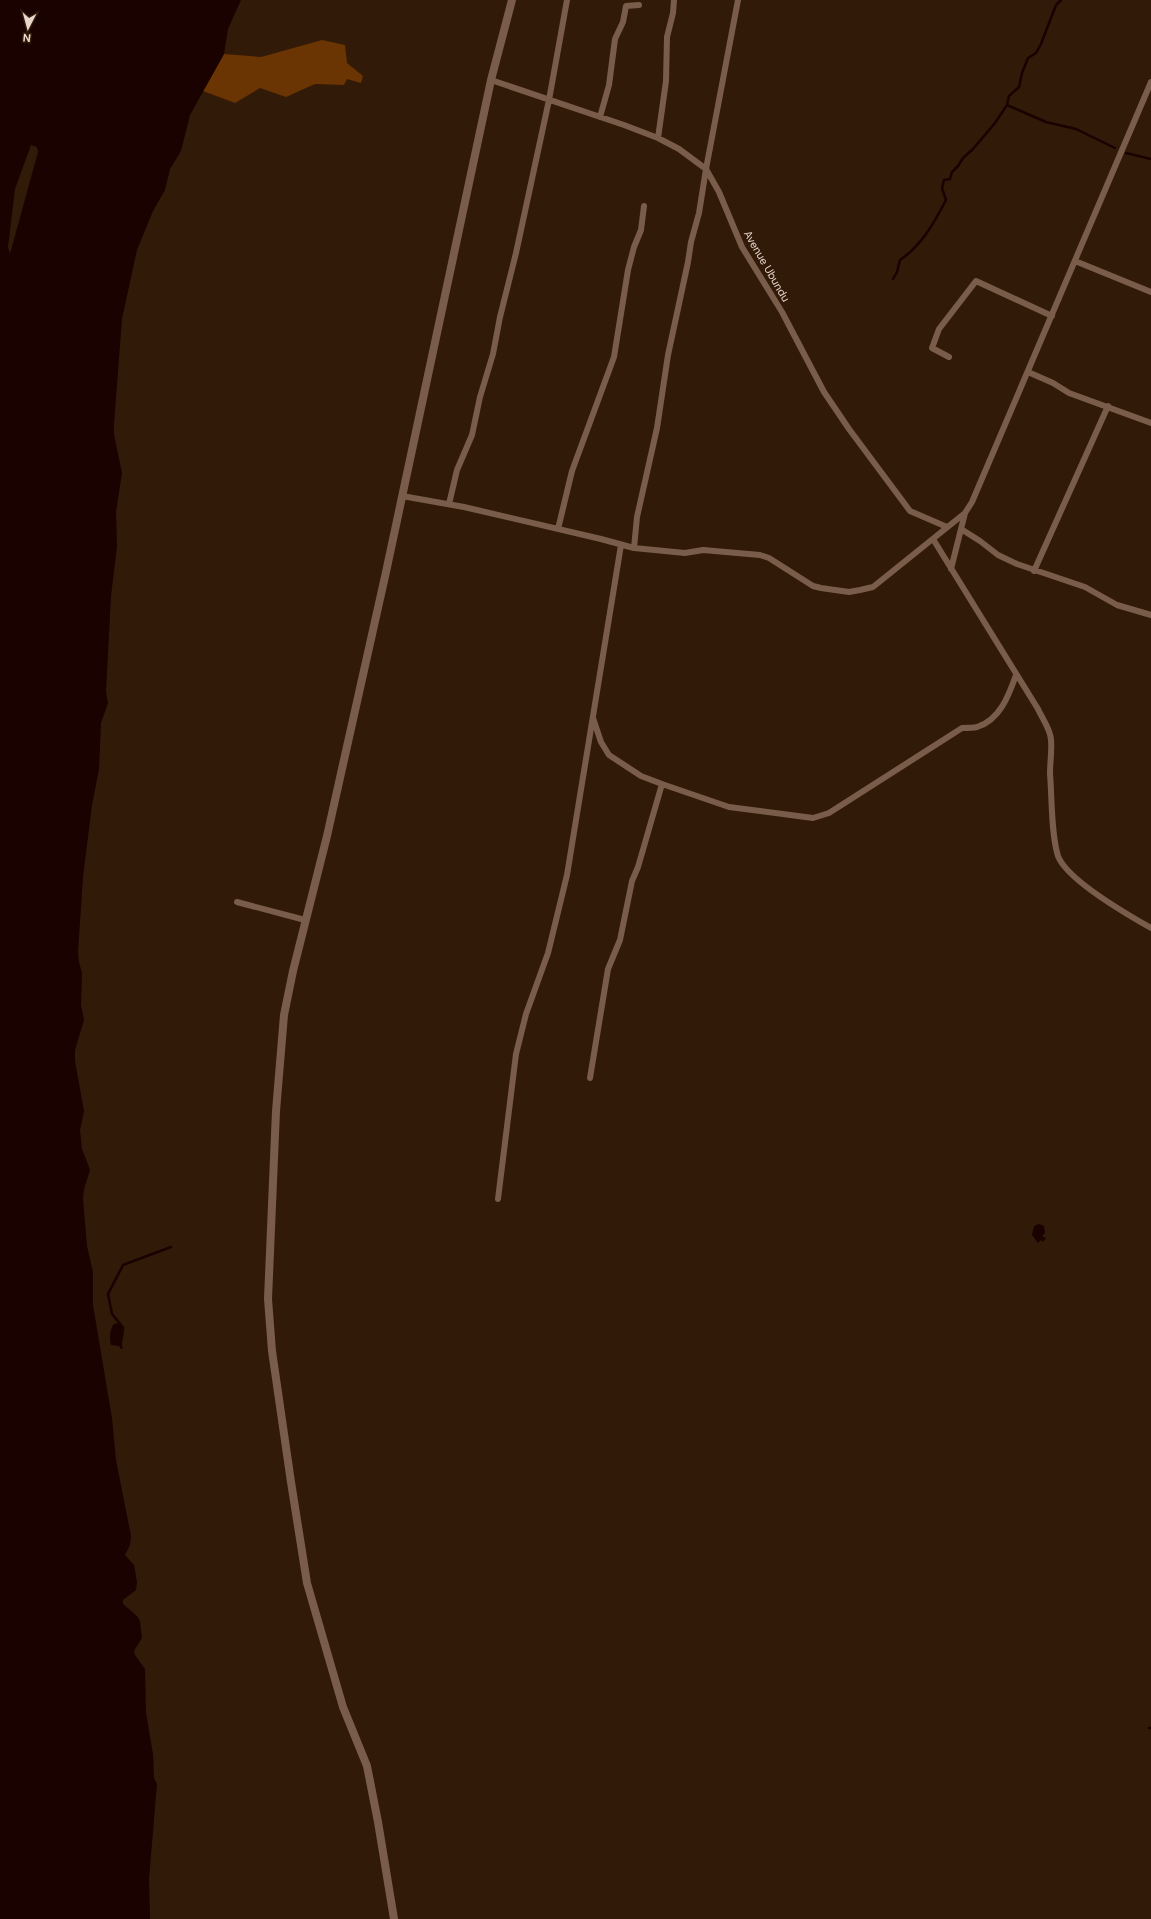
<svg xmlns="http://www.w3.org/2000/svg" width="1151" height="1919" font-family="'DM Sans',sans-serif">
<rect width="100%" height="100%" fill="#321a09"/>
<path fill="#6a3403" d="M322 40 345 45 347 63 363 76 361 83 347 79 344 85 315 84 286 97 260 88 235 103 203 91 224 54 261 57Z"/>
<path fill="#190200" fill-rule="evenodd" d="M0 0H241L228 29 224 54 190 115 181 151 170 169 165 190 153 211 137 250 122 319 114 424V435L122 473 116 512 117 546 111 596 106 692 108 703 101 723 99 769 92 805 83 877 78 952 79 962 82 973 81 1005 84 1020 75 1050V1061L84 1111 80 1130 82 1149 90 1170 84 1189 83 1199 87 1246 93 1272V1305L112 1418 116 1460 131 1536 130 1545 125 1555 134 1565 137 1582 136 1590 123 1600V1604L137 1616 140 1621 142 1638 134 1651 135 1655 145 1669 146 1713 153 1754 154 1778 157 1784 149 1879 150 1919H0ZM31 145 37 147 38 152 10 254 8 247 15 189Z
M1039 1224 1044 1226 1045 1233 1042 1236 1046 1238 1043 1242 1041 1240 1038 1243 1032 1235 1034 1226Z
M116 1323 124 1326C125 1334 120 1344 123 1348L121 1349 119 1346 111 1345C109 1338 110 1332 113 1325Z"/>
<g fill="none" stroke-linecap="round" stroke-linejoin="round">
<path stroke="#190200" stroke-width="2.5" d="M1007 105 1046 122 1076 129 1115 148
M1126 153 1151 159
M893 279 897 272 900 260C922 245 934 223 946 200L942 188 944 180 950 179 952 172 958 166 963 158 973 149 995 123 1007 105 1009 96 1019 87 1022 73 1028 58 1036 53 1041 44 1056 5 1061 0
M121 1325 112 1314 108 1294 123 1265 171 1247
M1149 1728H1151"/>
<path stroke="#795d4a" stroke-width="6" d="M491 80 624 125 658 138 679 149 706 169 719 192 742 247 782 312 824 392 849 429 910 511 947 527
M600 117 609 85 615 39 623 22 626 6 639 5
M658 138 666 81 667 37 673 13 674 0
M1075 261 1151 292
M949 357 932 348 939 329 976 281 1052 316
M1028 372 1053 383 1069 393 1151 423
M402 496 464 507 601 539 634 548 685 553 703 550 760 555 769 558 813 586 821 588 849 592 860 590 873 587 965 513 972 502 1151 82
M449 504 457 470 472 435 480 397 493 354 500 317 516 253 549 100 567 0
M558 529 572 471 614 357 628 270 634 247 641 230 644 206
M961 529 980 541 998 555 1017 564 1085 587 1117 605 1151 615
M933 539 1038 709C1042 718 1051 730 1051 740 1052 751 1050 762 1050 774 1052 797 1051 834 1058 856 1067 880 1128 915 1151 928
M634 548 637 517 657 428 668 355 688 262 691 242 699 213 706 169 738 0
M951 569 965 513
M1034 571 1108 406
M593 718 601 742 609 755 641 776 662 784 729 807 813 818 829 813 962 728C966 728 973 728 977 727 1000 720 1009 695 1016 675
M237 902 305 920
M590 1078 608 969 620 940 632 881 638 867 662 784
M498 1199 516 1054 526 1014 548 953 567 875 621 545"/>
<path stroke="#795d4a" stroke-width="8" d="M394 1919 378 1822 367 1766 343 1707 307 1583 291 1482 272 1351 268 1299 276 1111 284 1015 293 971 327 836 386 572 491 80 512 0"/>
</g>
<g text-anchor="middle" stroke-width="3" stroke-linejoin="round" paint-order="stroke">
<g font-size="11" fill="#e7d6cc" stroke="#321a09">
<text transform="translate(767 266) rotate(60)" y="4">Avenue Ubundu</text>
</g>
</g>
<g transform="translate(28 28) rotate(186)" stroke="#321a09" stroke-width="3" paint-order="stroke">
<path d="M0-3L7 15L0 10L-7 15Z" fill="#e7d6cc"/>
<text y="-6" font-size="11" font-weight="bold" text-anchor="middle" fill="#e7d6cc">N</text>
</g>
</svg>
